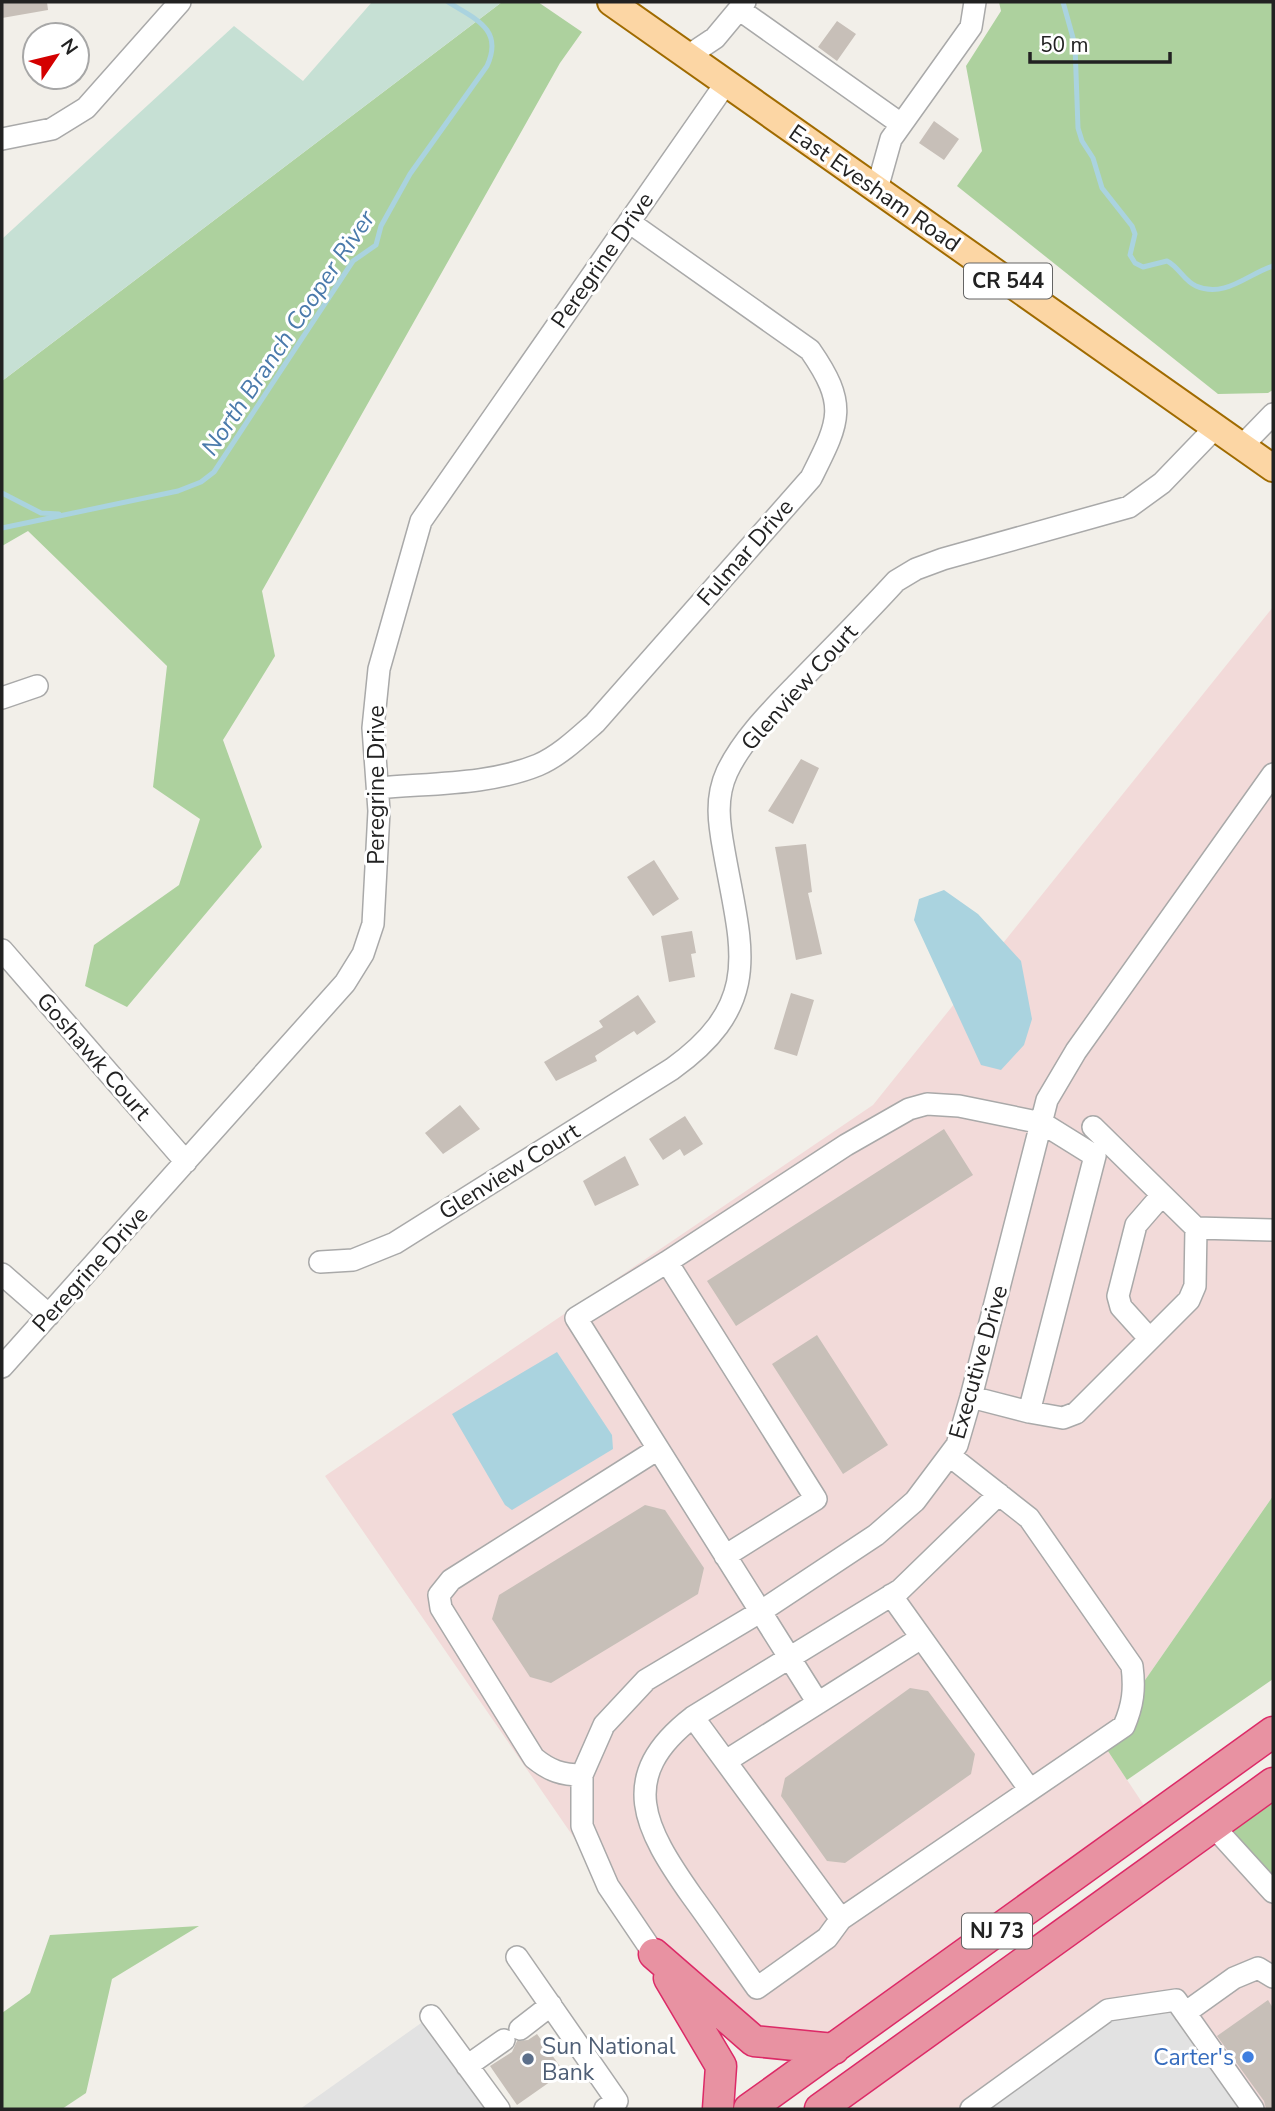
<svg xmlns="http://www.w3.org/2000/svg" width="1275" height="2111" font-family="'Nunito Sans',sans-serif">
<rect width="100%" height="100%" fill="#f2efe9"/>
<path fill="#f2dad9" d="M1273 607V1496L1102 1742 1153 1819 834 2049 754 2041 654 1954 325 1476 873 1105Z
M1273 1783V2109H820Z"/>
<path fill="#add19e" d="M502 2H538L582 32 560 63 262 591 275 656 223 740 262 847 127 1007 85 986 94 945 179 885 200 819 153 787 167 666 28 531 2 546V381Z
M999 2H1273V390L1268 393 1218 394 957 186 982 151 966 66 1001 11Z
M1273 1496V1679L1127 1780 1102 1742Z
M1273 1786V1892L1213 1826Z
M199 1926 112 1979 86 2093 62 2109H2V2013L30 1993 50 1935Z"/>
<path fill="#c6e0d4" d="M372 2H502L2 381V239L234 26 303 81Z"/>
<path fill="#e2e2e2" d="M1176 2000 1253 2109H971L1108 2010Z
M431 2016 499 2109H300Z"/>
<path fill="#aad3df" d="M944 890 978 914 1021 961 1032 1019 1024 1045 1001 1070 981 1065 914 920 919 899Z
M557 1352 612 1435 613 1449 512 1510 505 1505 452 1414Z"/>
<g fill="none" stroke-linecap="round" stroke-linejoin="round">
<path stroke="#aad3df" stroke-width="5" d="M1063 2 1075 45 1078 128 1082 141 1093 158 1102 188 1132 226 1135 234 1130 255 1135 263 1143 267 1167 261C1179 267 1184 281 1196 286 1225 299 1249 273 1273 266
M2 493 41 513 59 514
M2 528 178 491 201 482 214 472 353 261 376 245 381 226 410 174 487 66C504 29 475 19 448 2"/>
</g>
<path fill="#c7bfb8" d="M2 2H47L48 10 2 18Z
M837 21 856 34 837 61 818 47Z
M934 121 959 139 944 160 919 143Z
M801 759 819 768 793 824 768 811Z
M806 844 812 892 808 893 822 954 796 960 775 847Z
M654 860 679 899 653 916 627 877Z
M692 931 696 953 691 954 695 977 669 982 661 936Z
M791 993 814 1000 797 1056 774 1049Z
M638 995 656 1022 637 1035 634 1031 595 1056 597 1061 556 1081 544 1062 603 1027 599 1021Z
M460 1105 480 1129 443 1154 425 1133Z
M685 1116 703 1144 684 1156 680 1149 663 1160 649 1139Z
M944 1129 973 1175 736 1326 707 1281Z
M625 1156 639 1185 595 1206 583 1181Z
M817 1335 888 1445 843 1474 772 1364Z
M645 1505 665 1510 704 1568 698 1594 551 1683 530 1677 492 1619 499 1595Z
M910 1688 928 1691 975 1754 971 1774 845 1863 827 1861 781 1796 785 1778Z
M1268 2000 1273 2008V2109H1266L1264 2101 1217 2036Z
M537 2034 564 2072 517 2105 490 2066 512 2052 517 2041 528 2040Z"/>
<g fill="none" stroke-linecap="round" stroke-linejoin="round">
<g stroke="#a9a9a9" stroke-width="24">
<path id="minor" d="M740 10 901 124
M688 56 715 38 745 2
M2 139 52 129 86 108 180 2
M877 189 891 139 971 27 975 2
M1242 446 1273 414
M2 698 37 686
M378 788C430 783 489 785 538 765 559 756 578 738 595 723L811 478C839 422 849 406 810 350L629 222
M2 950 186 1162
M1093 1127 1196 1228 1273 1230
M320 1262 353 1260 395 1243 672 1069C765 1002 741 948 724 851 719 824 715 798 727 772 743 738 774 708 800 681 832 648 865 615 896 581L916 569 943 559 1129 507 1162 483 1215 428
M667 1262 846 1145 909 1109 927 1104 959 1106 1042 1123 1095 1156 1029 1412 971 1397
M2 1274 49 1315
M1149 1338 1121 1307 1118 1296 1136 1225 1162 1195
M2 1367 345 983 363 954 373 924 379 811 373 728 379 669 421 521 726 83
M1029 1412 1063 1418 1076 1413 1189 1300 1195 1286 1196 1228
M950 1456 1029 1518 1132 1666C1135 1689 1133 1705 1124 1726L841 1919 827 1938 757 1988C735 1957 714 1926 692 1896 645 1829 615 1777 693 1717L900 1590 999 1494
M725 1556 816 1499 667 1262 576 1318 818 1703
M891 1595 1030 1790
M693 1717 841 1919
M726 1761 921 1638
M582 1775C562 1775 550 1771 534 1758L441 1608 439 1595 451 1580 658 1449
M1213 1826 1273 1892
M654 1954 608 1886 582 1826V1775L604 1725 646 1680 760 1612 876 1535 915 1501 957 1445 971 1397 1047 1100 1076 1051 1273 774
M517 1957 617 2101 605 2109
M1185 2013 1234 1978 1258 1968 1273 1977
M431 2016 499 2109
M520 2029 551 2005
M467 2066 504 2040
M971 2109 1108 2010 1176 2000 1253 2109"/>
</g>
<g stroke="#a06b00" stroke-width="30">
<path id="major" d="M611 2 1273 468"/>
</g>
<g stroke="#dc2a67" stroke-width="33">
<path id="highway" d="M654 1954 754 2041 834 2049
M669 1978 721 2066 718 2109
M749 2109 1273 1732
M820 2109 1273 1783"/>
</g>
<use href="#minor" stroke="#fff" stroke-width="21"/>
<use href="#major" stroke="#fcd6a4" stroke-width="26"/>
<use href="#highway" stroke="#e892a2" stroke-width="30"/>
</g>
<circle fill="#3f7fe0" stroke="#fff" stroke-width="2.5" cx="1248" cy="2057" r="7"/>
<circle fill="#5c6f8a" stroke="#fff" stroke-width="2.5" cx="528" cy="2059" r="7"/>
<g text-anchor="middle" stroke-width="6" stroke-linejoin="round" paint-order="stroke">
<g fill="#fff" stroke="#646464" stroke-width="2">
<rect x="964" y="263.5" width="88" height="35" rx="5"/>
<rect x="962" y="1913.5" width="70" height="35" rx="5"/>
</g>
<g font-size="21" font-weight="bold" fill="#222">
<text x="1008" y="288">CR 544</text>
<text x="997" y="1938">NJ 73</text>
</g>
<g font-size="23" fill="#222" stroke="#fff">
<text transform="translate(875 188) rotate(35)" y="8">East Evesham Road</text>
<text transform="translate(602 260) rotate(-55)" y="8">Peregrine Drive</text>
<text transform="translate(745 552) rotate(-49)" y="8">Fulmar Drive</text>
<text transform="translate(799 687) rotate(-48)" y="8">Glenview Court</text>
<text transform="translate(376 785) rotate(-90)" y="8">Peregrine Drive</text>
<text transform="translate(94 1056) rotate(49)" y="8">Goshawk Court</text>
<text transform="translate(509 1171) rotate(-32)" y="8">Glenview Court</text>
<text transform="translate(90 1269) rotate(-48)" y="8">Peregrine Drive</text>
<text transform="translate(978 1362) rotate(-74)" y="8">Executive Drive</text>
</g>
<g font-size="23" fill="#4e5e75" stroke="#fff" text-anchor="start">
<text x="542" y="2054">Sun National<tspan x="542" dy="26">Bank</tspan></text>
</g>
<g font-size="23" fill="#366cbe" stroke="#fff" text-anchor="end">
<text x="1234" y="2065">Carter's</text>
</g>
<g font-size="24" font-style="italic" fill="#4a7aab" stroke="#fff">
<text transform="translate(288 333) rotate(-56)" y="8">North Branch Cooper River</text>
</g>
</g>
<rect width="1275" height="2111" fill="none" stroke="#222222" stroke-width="7"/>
<g transform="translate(56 56) rotate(55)"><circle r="33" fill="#ffffff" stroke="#a7a7a7" stroke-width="2"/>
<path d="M0-5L12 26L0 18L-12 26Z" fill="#d40000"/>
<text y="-10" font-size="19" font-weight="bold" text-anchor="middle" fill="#222222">N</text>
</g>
<path d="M1030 52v10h140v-10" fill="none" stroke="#222222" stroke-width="3.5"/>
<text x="1040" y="52" font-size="21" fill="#222222" stroke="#ffffff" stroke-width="5" paint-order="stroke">50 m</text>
</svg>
